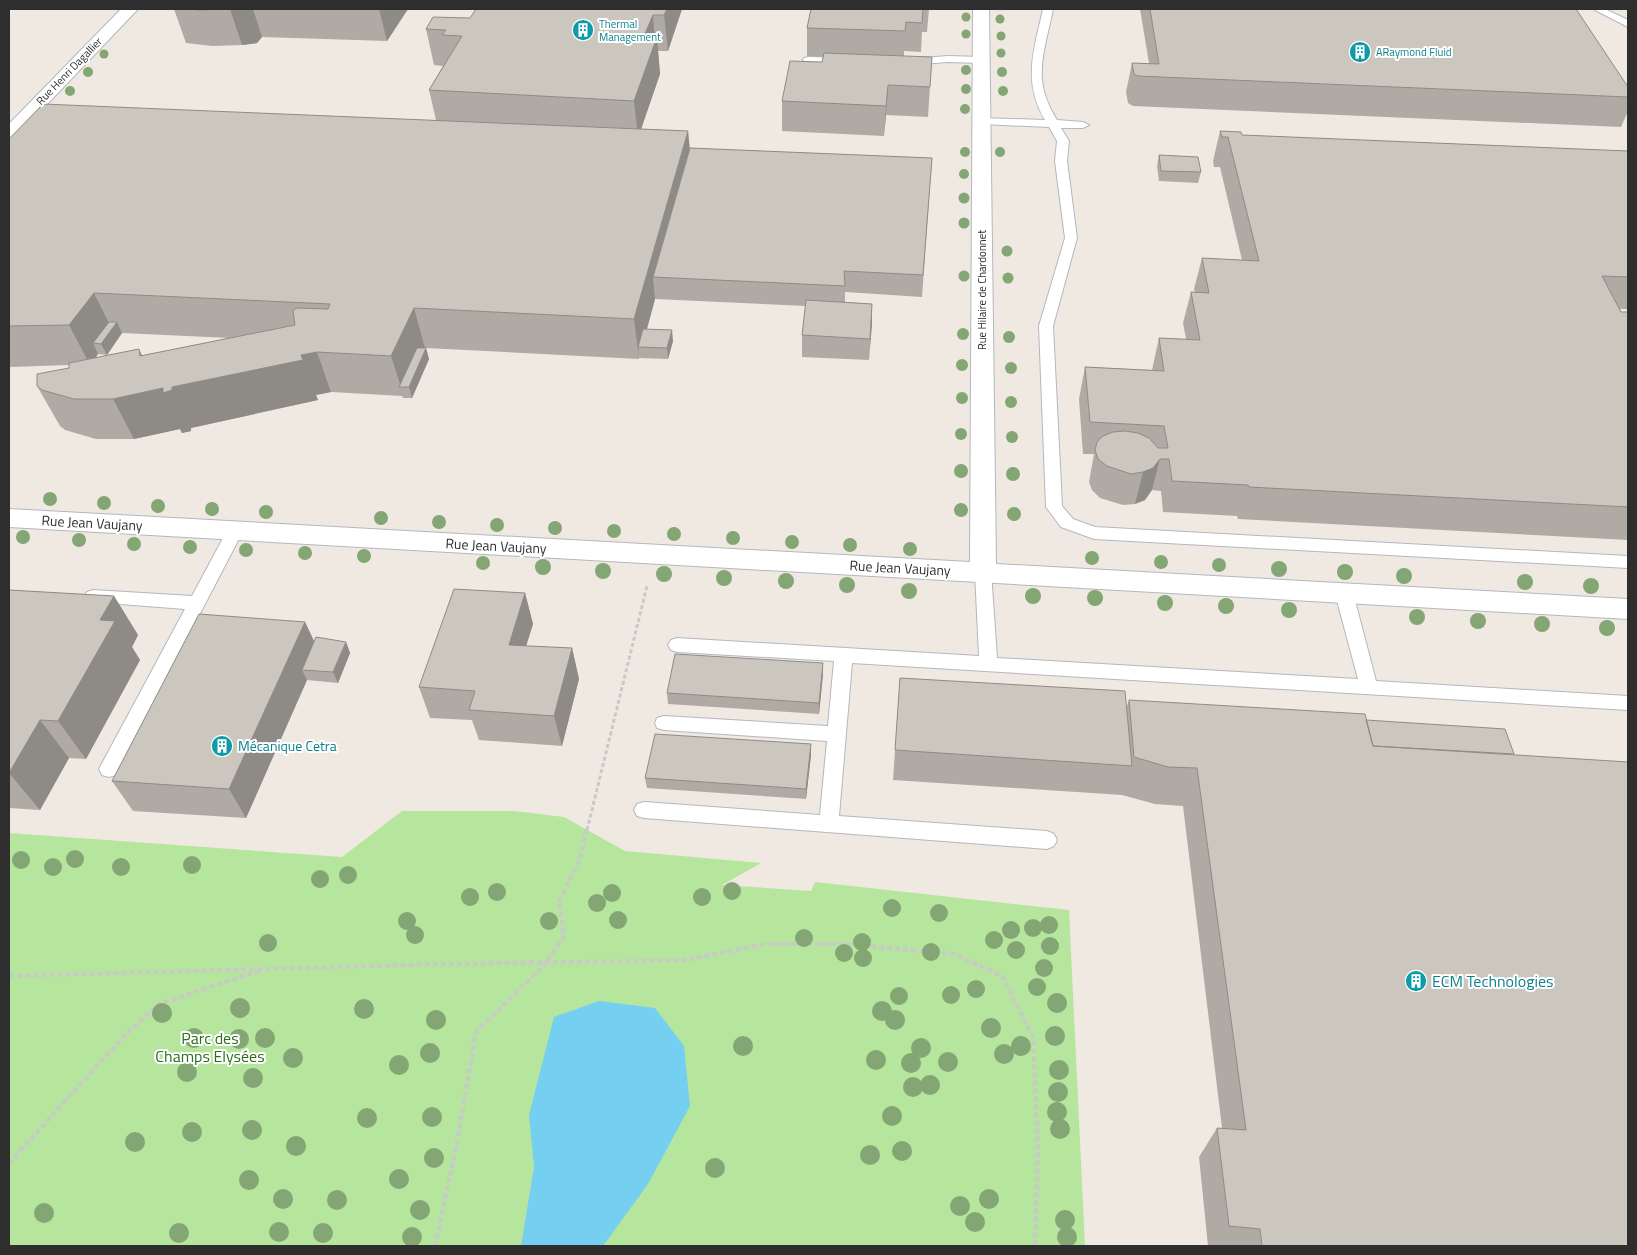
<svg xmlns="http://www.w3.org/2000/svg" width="1637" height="1255" font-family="'Titillium Web',sans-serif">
<rect width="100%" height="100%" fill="#efe9e1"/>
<path fill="#b6e59e" d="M402 811H514L564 817 625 851 761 863 722 885 811 891 815 882 1069 910 1085 1246H9V833L342 857Z"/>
<path fill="#75cff0" d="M599 1001 655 1008 684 1046 690 1106 648 1184 603 1246H521L534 1167 529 1115 554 1017Z"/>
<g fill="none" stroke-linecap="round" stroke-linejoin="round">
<g stroke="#b4b7c1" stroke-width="2">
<path id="lane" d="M1043 9H1053C1049 31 1040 57 1042 80 1043 93 1050 109 1057 120L1083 122 1089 125 1083 128H1061L1069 141 1067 161 1077 238 1053 326 1062 506 1073 519 1095 527 1628 556V568L1094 539 1061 527 1046 507 1039 326 1065 238 1055 161 1057 141 1049 127 981 124 975 121 981 118 1045 120C1022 81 1034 50 1043 9Z
M1593 9H1605L1628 20V27Z
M948 56 981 57 986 60 981 63 948 62 909 65 904 62 909 59Z
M808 57 845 58 850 61 845 64 804 62 803 60 804 58Z
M235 525 241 527 243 531 116 775 109 777 102 775 99 769 185 609 93 602 87 600 84 596 87 592 93 590 192 596 229 527Z
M983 566 989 568 991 572 997 658 1358 679 1335 593 1338 589 1344 587 1350 589 1353 593 1376 681 1628 696V710L852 663 839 816 1047 831 1054 834 1057 840 1054 846 1047 849 644 818 637 816 634 810 637 804 644 802 820 815 827 741 664 730 657 728 655 723 657 718 664 716 828 726 834 661 677 652 671 650 668 645 671 640 677 638 979 656 975 572 977 568Z"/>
</g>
<g stroke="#b4b7c1" stroke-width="2">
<path id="street" d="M121 9H138L15 138 9 139V124Z
M973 9H989L996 564 1628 599V619L9 527V509L970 562Z"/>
</g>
<path stroke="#c9c9c9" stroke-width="3" stroke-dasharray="4 2.5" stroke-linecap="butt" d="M587 830 647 586"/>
<path stroke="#c9c9c9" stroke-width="4" stroke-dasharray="5 3" stroke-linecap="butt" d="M9 976 443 964 686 960 765 944H847L954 954 1002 976 1033 1037 1038 1148 1035 1246
M9 1163 126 1034 159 1004 261 970
M435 1246 457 1143 476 1032 546 963 564 936 559 901 579 861 587 828"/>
<use href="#lane" fill="#fff" fill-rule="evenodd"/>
<use href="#street" fill="#fff" fill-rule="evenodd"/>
</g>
<g fill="#84a574">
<circle cx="966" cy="17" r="4.5"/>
<circle cx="1000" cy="19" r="4.5"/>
<circle cx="966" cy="34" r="4.5"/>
<circle cx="1001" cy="36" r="4.5"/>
<circle cx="1001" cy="53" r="4.5"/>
<circle cx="104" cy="54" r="4.5"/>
<circle cx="966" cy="70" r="5"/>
<circle cx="88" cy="72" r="5"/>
<circle cx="1002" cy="72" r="5"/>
<circle cx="966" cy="89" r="5"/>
<circle cx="70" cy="91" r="5"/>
<circle cx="1003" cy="91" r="5"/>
<circle cx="965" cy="109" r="5"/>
<circle cx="965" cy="152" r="5"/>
<circle cx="1000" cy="152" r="5"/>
<circle cx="964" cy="174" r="5"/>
<circle cx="964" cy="198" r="5.5"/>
<circle cx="964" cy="223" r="5.5"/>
<circle cx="1007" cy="251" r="5.5"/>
<circle cx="964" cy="276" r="5.5"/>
<circle cx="1008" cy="278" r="5.5"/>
<circle cx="963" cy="334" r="6"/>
<circle cx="1009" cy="337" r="6"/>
<circle cx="962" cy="365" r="6"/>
<circle cx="1011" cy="368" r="6"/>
<circle cx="962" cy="398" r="6"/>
<circle cx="1011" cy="402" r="6"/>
<circle cx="961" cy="434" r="6"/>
<circle cx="1012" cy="437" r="6"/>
<circle cx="961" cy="471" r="7"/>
<circle cx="1013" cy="474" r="7"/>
<circle cx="50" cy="499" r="7"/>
<circle cx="104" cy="503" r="7"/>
<circle cx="158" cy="506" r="7"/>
<circle cx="212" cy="509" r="7"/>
<circle cx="961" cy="510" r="7"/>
<circle cx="266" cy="512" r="7"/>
<circle cx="1014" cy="514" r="7"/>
<circle cx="381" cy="518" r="7"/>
<circle cx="439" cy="522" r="7"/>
<circle cx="497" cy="525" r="7"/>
<circle cx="555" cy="528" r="7"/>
<circle cx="614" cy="531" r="7"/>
<circle cx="674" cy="534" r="7"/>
<circle cx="23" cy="537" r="7"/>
<circle cx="733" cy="538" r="7"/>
<circle cx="79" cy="540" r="7"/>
<circle cx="792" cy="542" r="7"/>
<circle cx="134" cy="544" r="7"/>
<circle cx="850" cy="545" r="7"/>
<circle cx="190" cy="547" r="7"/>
<circle cx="910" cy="549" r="7"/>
<circle cx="246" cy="550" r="7"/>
<circle cx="305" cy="553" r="7"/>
<circle cx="364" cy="556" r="7"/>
<circle cx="1092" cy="558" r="7"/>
<circle cx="1161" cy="562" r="7"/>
<circle cx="483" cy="563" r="7"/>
<circle cx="1219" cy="565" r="7"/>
<circle cx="543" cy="567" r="8"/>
<circle cx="1279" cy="569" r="8"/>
<circle cx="603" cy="571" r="8"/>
<circle cx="1345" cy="572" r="8"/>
<circle cx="664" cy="574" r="8"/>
<circle cx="1404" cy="576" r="8"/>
<circle cx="724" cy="578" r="8"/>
<circle cx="786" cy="581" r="8"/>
<circle cx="1525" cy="582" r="8"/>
<circle cx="847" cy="585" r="8"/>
<circle cx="1591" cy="586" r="8"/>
<circle cx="909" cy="591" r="8"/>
<circle cx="1033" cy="596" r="8"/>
<circle cx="1095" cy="598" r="8"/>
<circle cx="1165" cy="603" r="8"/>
<circle cx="1226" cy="606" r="8"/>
<circle cx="1289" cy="610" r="8"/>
<circle cx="1417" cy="617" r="8"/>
<circle cx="1478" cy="621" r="8"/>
<circle cx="1542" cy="624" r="8"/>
<circle cx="1607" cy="628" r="8"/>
<circle cx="75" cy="859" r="9"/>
<circle cx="21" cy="860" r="9"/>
<circle cx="192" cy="865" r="9"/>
<circle cx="53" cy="867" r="9"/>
<circle cx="121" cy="867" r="9"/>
<circle cx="348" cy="875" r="9"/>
<circle cx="320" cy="879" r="9"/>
<circle cx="732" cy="891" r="9"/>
<circle cx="497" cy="892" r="9"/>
<circle cx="612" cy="893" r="9"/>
<circle cx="470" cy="897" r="9"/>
<circle cx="702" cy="897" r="9"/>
<circle cx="597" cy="903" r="9"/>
<circle cx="892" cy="908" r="9"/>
<circle cx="939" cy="913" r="9"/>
<circle cx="618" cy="920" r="9"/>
<circle cx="407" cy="921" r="9"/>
<circle cx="549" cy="921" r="9"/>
<circle cx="1049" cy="925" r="9"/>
<circle cx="1033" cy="928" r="9"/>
<circle cx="1011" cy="930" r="9"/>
<circle cx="415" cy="935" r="9"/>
<circle cx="804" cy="938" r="9"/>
<circle cx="994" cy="940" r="9"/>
<circle cx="862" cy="942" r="9"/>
<circle cx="268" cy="943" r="9"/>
<circle cx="1050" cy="946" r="9"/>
<circle cx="1016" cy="950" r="9"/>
<circle cx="931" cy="952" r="9"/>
<circle cx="844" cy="953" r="9"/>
<circle cx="863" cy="958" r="9"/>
<circle cx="1044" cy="968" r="9"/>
<circle cx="1037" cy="987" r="9"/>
<circle cx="976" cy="989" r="9"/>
<circle cx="951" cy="995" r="9"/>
<circle cx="899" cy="996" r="9"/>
<circle cx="1057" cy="1003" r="10"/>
<circle cx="240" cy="1008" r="10"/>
<circle cx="364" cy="1009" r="10"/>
<circle cx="882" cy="1011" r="10"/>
<circle cx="162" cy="1013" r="10"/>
<circle cx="436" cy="1020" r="10"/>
<circle cx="895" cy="1020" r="10"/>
<circle cx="991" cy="1028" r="10"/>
<circle cx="1055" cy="1036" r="10"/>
<circle cx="194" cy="1038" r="10"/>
<circle cx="265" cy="1038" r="10"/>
<circle cx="239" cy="1039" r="10"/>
<circle cx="743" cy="1046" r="10"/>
<circle cx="1021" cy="1046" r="10"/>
<circle cx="921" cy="1048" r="10"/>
<circle cx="430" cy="1053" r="10"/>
<circle cx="1004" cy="1054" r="10"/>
<circle cx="293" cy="1058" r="10"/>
<circle cx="876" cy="1060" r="10"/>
<circle cx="948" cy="1062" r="10"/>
<circle cx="911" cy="1063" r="10"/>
<circle cx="399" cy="1065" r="10"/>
<circle cx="1059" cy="1070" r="10"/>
<circle cx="187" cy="1072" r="10"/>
<circle cx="253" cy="1078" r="10"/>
<circle cx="930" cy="1085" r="10"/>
<circle cx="913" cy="1087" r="10"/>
<circle cx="1058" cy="1092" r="10"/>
<circle cx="1057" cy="1112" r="10"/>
<circle cx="892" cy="1116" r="10"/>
<circle cx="432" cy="1117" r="10"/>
<circle cx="367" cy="1118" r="10"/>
<circle cx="1060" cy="1129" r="10"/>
<circle cx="252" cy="1130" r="10"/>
<circle cx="192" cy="1132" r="10"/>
<circle cx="135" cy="1142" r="10"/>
<circle cx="296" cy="1146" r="10"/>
<circle cx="902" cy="1151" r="10"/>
<circle cx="870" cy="1155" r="10"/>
<circle cx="434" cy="1158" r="10"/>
<circle cx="715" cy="1168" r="10"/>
<circle cx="399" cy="1179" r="10"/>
<circle cx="249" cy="1180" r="10"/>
<circle cx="283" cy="1199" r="10"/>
<circle cx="989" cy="1199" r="10"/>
<circle cx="337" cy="1200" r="10"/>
<circle cx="960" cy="1206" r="10"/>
<circle cx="420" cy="1210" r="10"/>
<circle cx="44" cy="1213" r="10"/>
<circle cx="1065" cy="1220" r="10"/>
<circle cx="975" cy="1222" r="10"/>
<circle cx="279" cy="1232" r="10"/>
<circle cx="179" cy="1233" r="10"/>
<circle cx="323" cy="1233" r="10"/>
<circle cx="412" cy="1237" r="10"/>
<circle cx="1067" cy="1237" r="10"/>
</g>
<path fill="#afaba4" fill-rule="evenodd" d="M174 9H408L387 41 262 37 257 43 242 45 212 46 186 43Z
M476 9H682L668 51H658L660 74 641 129 688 131 690 148 932 158 922 297 845 292V302L872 304 869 360 802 357V335L806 306 655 299 647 329 673 341 668 359 639 358V359L426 348 429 359 412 398H403L402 396 331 392 316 395 318 400 191 428V431L182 433 180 429 134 439H96L65 430 60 426 37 386 69 368V365L9 367V139L436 120 429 90 443 66 434 65 426 29 470 18ZM122 333 229 338 142 356 96 358 98 354 107 355Z
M811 9H929L927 32H922L921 52 904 51V56L930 87 928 117 886 115 884 136 782 131V101L822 62 823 57 807 56V28Z
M1140 9H1576L1628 87V111L1621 127 1133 106 1128 103 1126 92 1132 63H1149Z
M1220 131 1242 135 1628 151V309H1620L1621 312H1628V540L1238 519 1237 516 1163 512 1161 491 1152 490 1145 500 1135 504 1123 505 1100 498 1092 490 1089 482 1094 454H1083L1079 399 1085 367 1152 370 1159 338 1186 339 1183 323 1191 292H1195L1194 289 1202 258 1242 260 1220 167H1214L1213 161Z
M1159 155 1201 172 1198 183 1159 181 1157 166Z
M9 590 114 596 138 635 132 647 140 660 86 759 69 758 40 810 9 808Z
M525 593 533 624 526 646 572 648 579 679 562 746 479 740 472 720 430 718 419 687Z
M305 622 314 641 346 642 350 653 338 683 307 680 246 818 133 811 112 781Z
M823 674 819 714 668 704 667 693Z
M900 678 1126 709 1129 700 1366 720 1628 1246H1208L1199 1157 1217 1128H1222L1183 806 1155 804 1122 795 893 780Z
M811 744V755L806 799 647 788 645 778Z"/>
<path fill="#8e8b86" d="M230 9H253L262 37 257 43 242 45Z
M379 9H408L387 41Z
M667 9H682L668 51 664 15Z
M653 15 655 41 657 37 660 74 638 138 634 101 644 36Z
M888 85 886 115 884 136 886 106Z
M688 131 691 169 653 277 655 299 642 347H638L639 359 634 319Z
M94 293 112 329 117 322 122 333 107 355 101 344 93 343 98 354 90 365 69 325Z
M872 304V325L869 360 870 339Z
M414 308 425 348 401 387 391 356Z
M672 330 673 341 668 359 667 348Z
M426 348 429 359 412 398 409 387Z
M139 349 158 389 172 387 301 355 317 352 331 392 316 395 318 400 191 428V431L182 433 180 429 134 439 113 399 140 356Z
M1160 459 1152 490 1145 500 1135 504 1143 472Z
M525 593 533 624 517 675 509 645Z
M114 596 138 635 132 647 140 660 86 759 58 721 100 620Z
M305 622 319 652 302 670 307 680 246 818 229 789Z
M346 642 350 653 338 683 333 672Z
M572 648 579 679 562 746 554 716Z
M823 663V674L819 714V703Z
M40 720 69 758 40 810 9 773Z
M811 744V755L806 799V789Z"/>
<path fill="#cbc7bf" stroke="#8e8b86" d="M190 9H230L199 10Z
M476 9H667L664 15H653L644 36 657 37 634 101 429 90 462 36 442 35 446 30 426 29 433 17 470 18Z
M811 9H923L922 23 906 22 905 31 807 28Z
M1150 9H1576L1628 87V97L1138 76 1134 74 1132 63 1159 64Z
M824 53 932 57 930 87 888 85 886 106 782 101 790 61 822 62Z
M43 104 688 131 634 319 414 308 391 356 317 352 301 355 303 360 172 387V390L163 393V388L113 399H74L42 390 37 386V374L69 368V363L139 349 140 356 295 325 293 310 297 308 328 309 330 304 94 293 69 325 9 326V139Z
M1220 131 1241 132 1242 135 1628 151V277L1602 276 1621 312H1628V507L1249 487 1248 485 1172 481 1169 459H1160L1153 468 1143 472 1131 474 1107 466 1098 459 1095 450 1097 442 1103 436 1113 432 1125 431 1138 433 1149 438 1158 448H1168L1164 426 1090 422 1085 367 1164 371 1159 338 1200 340 1191 292 1209 293 1202 258 1259 261 1228 137H1222Z
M690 148 932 158 923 275 844 271 845 286 653 277Z
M1159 155 1198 157 1201 172 1161 171Z
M806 300 872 304 870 339 802 335Z
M109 322H117L101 344 93 343Z
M643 329 672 330 667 348 638 347Z
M417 348H426L409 387H399Z
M454 589 525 593 509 645 572 648 554 716 469 710 475 691 419 687Z
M9 590 114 596 100 620 115 621 58 721 40 720 9 773Z
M199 614 305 622 229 789 112 781Z
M316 637 346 642 333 672 302 670Z
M675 654 823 663 819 703 667 693Z
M900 678 1125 691 1132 766 895 750Z
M1129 700 1365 714 1373 746 1628 762V1246H1262L1260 1229 1229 1226 1217 1128 1246 1130 1197 768 1168 767 1134 757Z
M1366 720 1505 729 1514 754 1373 746Z
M655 734 811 744 806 789 645 778Z"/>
<defs>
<g id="building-disc" transform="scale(1.125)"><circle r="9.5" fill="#0f9aa8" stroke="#fff"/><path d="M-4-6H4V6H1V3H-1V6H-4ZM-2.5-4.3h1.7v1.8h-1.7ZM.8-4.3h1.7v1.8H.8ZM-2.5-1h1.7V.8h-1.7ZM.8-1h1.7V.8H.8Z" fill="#fff"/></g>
</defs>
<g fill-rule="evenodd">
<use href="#building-disc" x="583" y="30"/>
<use href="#building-disc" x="1360" y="52"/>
<use href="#building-disc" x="222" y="746"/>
<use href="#building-disc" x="1416" y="981"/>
</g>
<g text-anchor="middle" stroke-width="4" stroke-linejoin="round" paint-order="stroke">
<g font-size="11" fill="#0d838f" stroke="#fff" text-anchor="start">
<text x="599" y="28">Thermal<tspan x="599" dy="13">Management</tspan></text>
<text x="1376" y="56">ARaymond Fluid</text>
</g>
<g font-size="11" fill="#2e2e2e" stroke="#fff">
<text transform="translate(69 71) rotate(-46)" y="4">Rue Henri Dagallier</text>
<text transform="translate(982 290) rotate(-90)" y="4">Rue Hilaire de Chardonnet</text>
</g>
<g font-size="14" fill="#2e2e2e" stroke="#fff">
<text transform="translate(92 523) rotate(3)" y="5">Rue Jean Vaujany</text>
<text transform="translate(496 546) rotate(3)" y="5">Rue Jean Vaujany</text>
<text transform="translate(900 568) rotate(3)" y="5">Rue Jean Vaujany</text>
</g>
<g font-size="14" fill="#0d838f" stroke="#fff" text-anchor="start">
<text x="238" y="751">Mécanique Cetra</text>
</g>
<g font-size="16" fill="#0d838f" stroke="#fff" text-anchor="start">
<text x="1432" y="987">ECM Technologies</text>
</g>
<g font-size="16" fill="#2c6e1b" stroke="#fff">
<text x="210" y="1044">Parc des<tspan x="210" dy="18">Champs Elysées</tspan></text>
</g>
</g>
<rect width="1637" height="1255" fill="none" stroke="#2e2e2e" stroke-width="20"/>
</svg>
